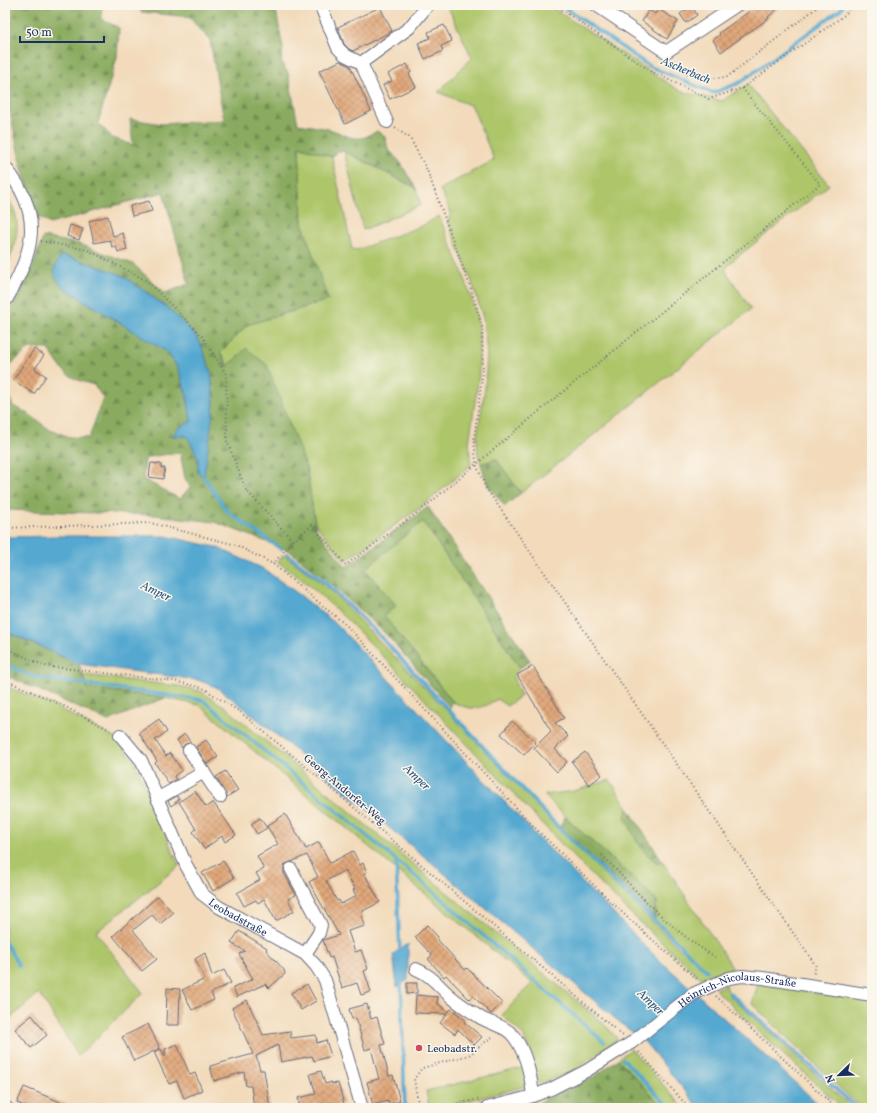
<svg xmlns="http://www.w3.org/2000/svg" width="877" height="1113" font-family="Vollkorn,serif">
<defs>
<pattern id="forest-firs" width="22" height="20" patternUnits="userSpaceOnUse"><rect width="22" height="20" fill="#8aab5f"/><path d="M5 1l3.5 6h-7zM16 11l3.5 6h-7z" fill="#708c52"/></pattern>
<pattern id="park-crowns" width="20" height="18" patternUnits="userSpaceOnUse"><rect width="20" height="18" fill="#aec66b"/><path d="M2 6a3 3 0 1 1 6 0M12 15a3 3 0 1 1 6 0" fill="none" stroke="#95aa5f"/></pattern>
<pattern id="building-cross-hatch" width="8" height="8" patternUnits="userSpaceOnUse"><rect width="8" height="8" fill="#e1a87a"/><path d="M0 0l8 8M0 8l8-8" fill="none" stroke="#b68967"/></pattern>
</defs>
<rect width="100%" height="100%" fill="#fbf7ec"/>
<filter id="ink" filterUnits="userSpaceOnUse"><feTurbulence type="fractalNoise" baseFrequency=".025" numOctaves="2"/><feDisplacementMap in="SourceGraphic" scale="8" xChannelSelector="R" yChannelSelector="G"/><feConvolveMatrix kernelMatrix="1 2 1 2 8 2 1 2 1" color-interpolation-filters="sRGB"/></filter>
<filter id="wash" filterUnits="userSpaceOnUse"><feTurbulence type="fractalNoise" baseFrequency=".012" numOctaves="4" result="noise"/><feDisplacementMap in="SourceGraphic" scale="16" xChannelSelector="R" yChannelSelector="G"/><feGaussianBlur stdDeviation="0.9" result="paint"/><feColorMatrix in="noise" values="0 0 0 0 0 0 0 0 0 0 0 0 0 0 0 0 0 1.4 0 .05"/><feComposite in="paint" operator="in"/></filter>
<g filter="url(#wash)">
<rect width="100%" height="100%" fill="#f2daba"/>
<path fill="#aec66b" stroke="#647a64" d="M447 5H548L680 91 722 101 748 84 829 185 732 261 725 270 751 309 521 493 496 459 481 464 478 455 477 437 485 388 487 354 483 318 471 279 448 222 451 212 440 189 494 160 472 106 438 92 472 58Z
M299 146 332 157 352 249 357 250 424 225 439 216 464 276 476 313 479 333V375L469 443 471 465 425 504 345 561 315 523 306 467 220 353 247 325 328 300 302 222Z
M344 151 416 188 421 205 363 230Z
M423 521 520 668 513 677 521 696 507 706 497 699C481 710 471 711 453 702L384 616 396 605 364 569Z
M284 555 327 587 451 715 564 835 681 950 683 947 655 919 657 901C620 865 579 832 544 795L574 791 610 780 628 808 625 817 655 862 664 864 733 968 701 978C600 891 513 791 421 696 376 650 332 599 278 562Z
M83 675 178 686 200 691 224 706 602 1022 618 1039 574 1071 538 1084 530 1053 523 1035 502 1015 532 983 199 705 165 698 87 688Z
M5 686 56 707 117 739 135 763 179 866 96 932 143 993 78 1056 39 993 5 1023Z
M758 984 792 988 825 995 872 1000V1108H861L752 1004Z
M726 985 729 995 852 1108H843L763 1036 715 989Z
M631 1049 684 1108H664L618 1059Z
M526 1067 527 1086 439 1108H429L426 1091Z"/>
<path fill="url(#forest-firs)" stroke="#526d5e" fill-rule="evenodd" d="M5 5H102L101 19 119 28 117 57 98 123 113 138 133 145 130 119 162 124 224 120 210 40 189 17 141 12 138 5H275L283 48 281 62 288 73 298 124C309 126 322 127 332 130 352 137 356 144 377 131L385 137 388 149 400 162 416 188 344 151H337L332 157 299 146 302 222 328 300 247 325 220 353 228 366 246 348 267 365 306 467 316 529 346 567 428 507 530 661 520 668 423 521 365 569 396 606 384 616 453 702 450 707 386 634 331 584 290 551 215 522 155 515 5 510V387L13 406 29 414 50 430 70 437 89 438 103 398 94 385C66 377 64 374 49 349L30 348 11 364 5 377V320L31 272 43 237 79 244 133 264 165 293 189 284 163 192 50 224 37 216 20 162 5 85ZM67 256 122 275 168 308 195 335 201 345 211 372 214 405 198 473C198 458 196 449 187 436H173L177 429 191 421 187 396 178 368 167 352 64 288ZM180 453 185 478 190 487 180 499 143 479 145 459C156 454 168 455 180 453Z
M496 459 521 493 505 506 488 486 481 464Z
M5 631 79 664 87 688 165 698 108 721 5 675Z
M628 808 664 864C642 859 635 836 625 817Z
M565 817 631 876 657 901 655 919 560 827Z
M618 1059 664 1108H527L594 1077Z"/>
<path fill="url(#park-crowns)" stroke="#647a64" d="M5 191C10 201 17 212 17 224 18 236 11 260 5 270Z"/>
<path fill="#55a8d0" stroke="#386c97" d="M61 256H67L122 275 168 308 195 335 201 345 211 372 214 405 204 477 198 473V457L187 436H173L177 429 191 421 187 396 178 368 167 352 64 288C52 275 51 271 61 256Z
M58 536H165L216 547 262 568 300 595 336 624 537 836 653 954 823 1108H699L643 1040 624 1026 432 863 234 700 216 687 198 680 79 664 5 631V537Z
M408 944V980L397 987 393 954Z"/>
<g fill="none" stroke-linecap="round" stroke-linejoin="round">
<path stroke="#55a8d0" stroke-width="3.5" d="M561 5 649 66 713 93 739 83 841 9 843 5
M204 477 228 512 281 549
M287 554 327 584 377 633 560 829 707 971
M5 664 33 677 203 700 426 885 604 1042
M396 861 400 953
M5 942 19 966
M401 981 405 1108
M730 993 857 1108
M623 1059 670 1108"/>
</g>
<g id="blocks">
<path fill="url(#building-cross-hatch)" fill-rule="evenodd" d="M758 5H782L768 17 769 18 721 52 713 40 720 35 719 33Z
M692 6 697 15 686 23 680 14Z
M380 7 392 31 353 51 349 49 344 44 338 27Z
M658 9 678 21 667 39 642 21 649 10 655 14Z
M444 25 452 41 441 46 443 51 425 59 418 43 430 38 428 32Z
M340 61 350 66 371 111 345 124 319 71Z
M407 64 411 72 409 74 416 87 390 99 383 85 392 81 388 74Z
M149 201 152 211 132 216 130 206Z
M108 216 113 236 123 233 127 250 118 252 116 246 112 247 110 240 94 243 89 221Z
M70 225 83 229 79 240 67 236Z
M34 349 44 355 35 369 46 376 34 394 13 380Z
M151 463 161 464V468H165L163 479 149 477Z
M533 666 564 718 555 723 568 736 555 749 567 762 557 772 534 748 551 731 517 675Z
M159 719 167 732 155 740 166 756 170 753 182 770 174 776 176 780 169 784 155 763 157 761 139 733Z
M512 721 536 742 524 755 501 734Z
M185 734 191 743 185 744 182 748 177 740Z
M206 740 218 757 207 764 196 747Z
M585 752 602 775 589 785 572 762Z
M225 771 238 790 227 797 216 777Z
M195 791 206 807 213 802 236 835 225 842 222 836 204 849 193 832 196 829 179 802Z
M177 796 179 800 171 806 168 801Z
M285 814 306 849 319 842 330 863 353 851 360 865 363 863 367 872 364 873 380 902 361 912 365 926 348 931 355 952 361 950 365 961 368 969 364 971 371 992 361 995 357 983 342 988 332 957 329 958 323 940 339 935 309 882 318 877 307 855 284 865V873L296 895 288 899 294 911 276 921 264 899 258 903 256 900 244 906 237 893 260 880 256 873 264 869 257 856 278 844 267 826ZM345 870 355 889 353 890 356 896 341 904 339 900 337 901 326 881Z
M260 818 267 828 257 834 251 824Z
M223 861 234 878 213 891 202 873Z
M158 896 173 913 160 924 152 915 133 930 157 959 142 971 113 936Z
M427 925 438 937 437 939 465 970 467 968 502 1003 491 1014 473 996 469 999 446 975 444 977 428 959 432 955 415 937Z
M239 931 267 948 266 950 284 970 285 974 269 988 265 984 237 997 233 988 253 979 239 954 245 951 231 943Z
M205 953 212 976 224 970 231 983 211 993 214 1000 192 1010 182 990 205 979 195 959Z
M407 983H417V993L407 994Z
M307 984 316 1001 301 1010 291 993Z
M167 988 180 989 179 1025H166Z
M416 995 438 997 437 1003 448 1012 451 1009 466 1020 464 1022 482 1037 474 1045 458 1029 455 1034 440 1023 447 1014 415 1013Z
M247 1000 263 1035 290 1031 291 1038 316 1035 317 1043 326 1040 331 1056 314 1061 312 1056 281 1062 278 1045 256 1056 260 1070H264L270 1108H254L251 1086H246L244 1072 214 1081 210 1066 253 1054 232 1008Z
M367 1004 371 1019 377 1017 385 1044 381 1045 389 1076 393 1075 400 1101 389 1104 388 1101 373 1105 367 1082 379 1079 371 1048 365 1050 356 1018 352 1019 349 1009Z
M32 1015 47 1035 31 1048 15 1029Z
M148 1024 160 1048 134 1061 122 1037Z
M177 1044 190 1075 195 1073 202 1090 184 1098 177 1081 169 1084 154 1052 161 1049 165 1057V1049Z
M321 1071 325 1084 332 1082V1084L338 1083 344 1104 326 1108 324 1103 300 1108 298 1098 316 1094 310 1074Z
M24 1087 75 1108H29L17 1103Z"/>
</g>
</g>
<g filter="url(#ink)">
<use href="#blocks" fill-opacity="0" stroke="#666b7e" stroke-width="1"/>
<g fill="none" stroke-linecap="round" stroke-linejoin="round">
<g stroke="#666b7e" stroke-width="14">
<g id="minor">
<path d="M322 5V9L338 48 345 55 361 63"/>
<path d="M596 5 666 52 737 5"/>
<path d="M387 122 361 63 409 28 428 5"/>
<path d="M5 167C45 215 34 252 5 302"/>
<path id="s1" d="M120 735 141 760 186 865 202 894 219 907 305 954 316 966 325 980 362 1108"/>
<path d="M189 750 220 797"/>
<path d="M157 799 204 772"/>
<path d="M291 869 321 925 319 933 305 954"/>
<path d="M416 969C431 975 437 984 449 995 459 1004 470 1011 481 1018 492 1024 508 1027 515 1038 527 1055 531 1076 533 1096"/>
<path d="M5 1107 7 1108"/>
<path id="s2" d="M487 1108 533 1096 551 1089 586 1071 631 1043 693 994 729 978 742 976 763 978 872 995"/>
</g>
</g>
<path stroke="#666b7e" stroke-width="2" stroke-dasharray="1 3" stroke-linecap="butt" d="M555 5 652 72 709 99 742 88 846 14 850 5
M673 61 683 73 704 79 727 77 820 5
M395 128 410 138 427 170 471 289 482 326 483 370 474 439 476 464 486 488 816 966 813 975
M41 241 88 250 147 281 202 336 226 374 227 441 246 490 293 541 273 564
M5 528 151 523 236 545 273 564 347 626 537 830 628 918 698 980
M293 541 312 525 346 565 425 507 549 403 820 184 742 88
M5 648 45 666 174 681 203 688 240 712 292 755 623 1036
M5 680 58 703 110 730
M602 855C639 894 669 929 715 957
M716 996 836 1108
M639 1052 689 1108
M419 1108 414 1079 422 1068 469 1055 493 1036
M434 1108 480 1099"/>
<use href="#minor" stroke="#fff" stroke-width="12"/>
</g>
</g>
<circle fill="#d1495b" stroke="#fbf7ec" stroke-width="1.5" cx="419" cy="1048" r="4"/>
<g text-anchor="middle" stroke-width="3" stroke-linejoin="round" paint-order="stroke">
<g font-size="11" fill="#1b2f5e" stroke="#fbf7ec">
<text transform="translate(345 789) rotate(40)" y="4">Georg-Andorfer-Weg</text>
<text dy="4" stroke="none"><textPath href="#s1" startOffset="223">Leobadstraße</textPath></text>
<text dy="4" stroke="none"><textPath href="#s2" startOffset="283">Heinrich-Nicolaus-Straße</textPath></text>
</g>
<g font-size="11" fill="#1b2f5e" stroke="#fbf7ec" text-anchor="start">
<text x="427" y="1052">Leobadstr.</text>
</g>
<g font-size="12" font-style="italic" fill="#2f5986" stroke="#fbf7ec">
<text transform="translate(686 70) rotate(23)" y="4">Ascherbach</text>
<text transform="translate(156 591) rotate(25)" y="4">Amper</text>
<text transform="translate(417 777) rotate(44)" y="4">Amper</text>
<text transform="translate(651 1002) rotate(44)" y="4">Amper</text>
</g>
</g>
<rect width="877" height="1113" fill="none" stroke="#fbf7ec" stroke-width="20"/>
<g transform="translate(839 1075) rotate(247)" stroke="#fbf7ec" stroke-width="3" paint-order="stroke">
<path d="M0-3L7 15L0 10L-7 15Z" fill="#1b2f5e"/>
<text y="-6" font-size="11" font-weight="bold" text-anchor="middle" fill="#1b2f5e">N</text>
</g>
<path d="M20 36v6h84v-6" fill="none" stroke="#1b2f5e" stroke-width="2"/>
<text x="26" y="36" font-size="12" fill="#1b2f5e" stroke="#fbf7ec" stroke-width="3" paint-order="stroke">50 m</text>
</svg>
